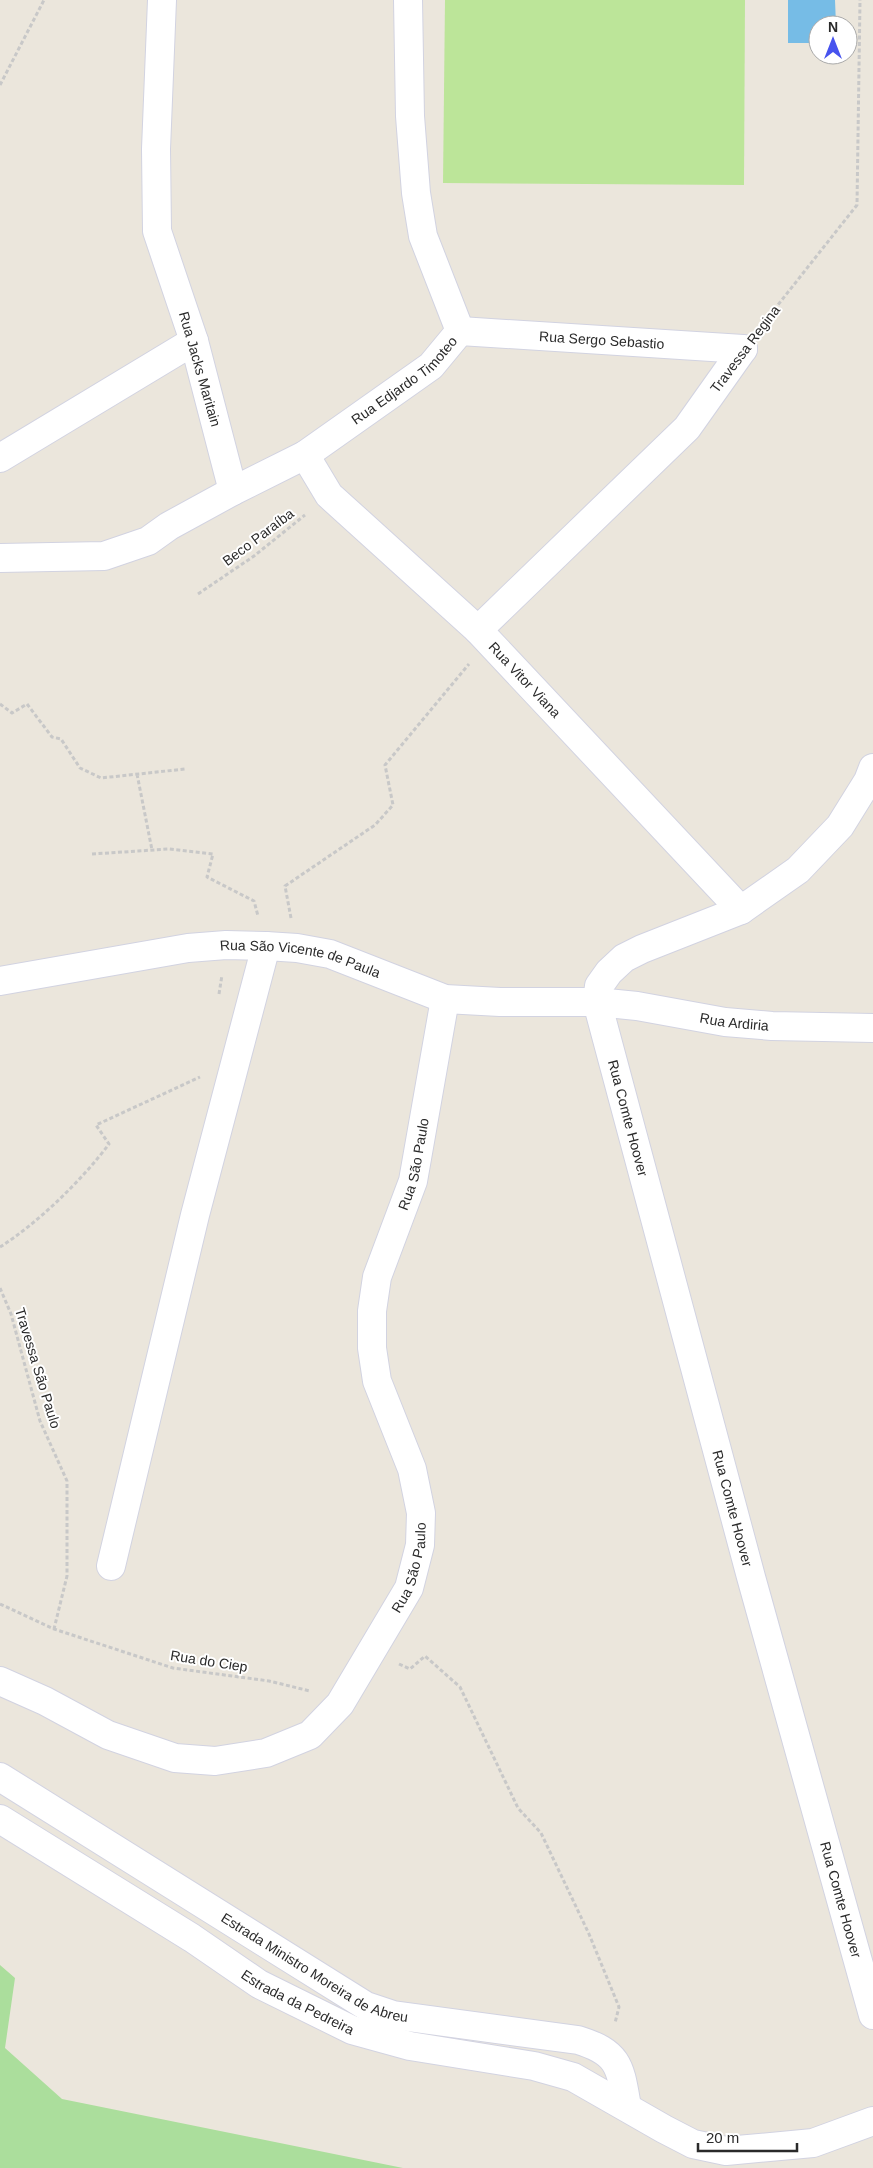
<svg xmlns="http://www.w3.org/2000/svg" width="873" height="2168" font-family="Helvetica,sans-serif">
<rect width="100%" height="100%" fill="#ebe6dc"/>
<path fill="#abde9c" d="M0 1965 15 1978 5 2048 62 2099 403 2168H0Z"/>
<path fill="#bce599" d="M445 0H745L744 185 443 183Z"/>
<path fill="#76bce6" d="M788 0H835L836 25H818V43H788Z"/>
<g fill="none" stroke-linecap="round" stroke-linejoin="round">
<g stroke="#d2d3e1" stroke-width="30">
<g id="minor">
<path id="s1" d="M460 331 743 349"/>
<path id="s2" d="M305 455 329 495 478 630 741 910"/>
<path d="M0 458 194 341"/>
<path id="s3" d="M233 491 305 455 431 366 460 331 423 236 416 193 410 116 408 0"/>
<path d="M0 558 104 556 148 541 169 526 233 491 194 341 157 231 156 149 162 0"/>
<path d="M478 630 687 428 743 349"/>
<path id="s4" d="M873 768 868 781 840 826 798 870 741 910 642 949 624 958 609 972 599 986 597 1002 751 1577 873 2015"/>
<path id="s5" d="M0 981 188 948 226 945 266 946 297 948 330 954 445 999 500 1002H597L637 1006 725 1022 772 1026 873 1028"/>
<path d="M111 1566 195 1215 266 946"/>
<path id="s6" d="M0 1681 45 1701 108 1735 175 1758 215 1761 266 1753 310 1735 340 1704 409 1588 420 1545 421 1513 412 1469 377 1381 372 1348V1311L377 1277 413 1181 445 999"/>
<path id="s7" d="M0 1777 366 2006 393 2015 578 2040C620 2053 620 2067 627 2107"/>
<path id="s8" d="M0 1819 192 1938 259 1984 352 2030 410 2046 534 2066 573 2077 664 2129 693 2144 726 2151 813 2143 873 2121"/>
</g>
</g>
<path stroke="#c8c8c8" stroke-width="3" stroke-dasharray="4 2.5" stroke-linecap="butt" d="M0 85 44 0
M762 325 857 205 860 0
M198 594 254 556 305 515
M0 704 12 713 27 704 52 737 61 739 80 768 101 778 185 769
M137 774 152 850
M92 854 169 849 213 854 207 877 254 901 258 916
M291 918 285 886 375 825 393 805 385 765 469 664
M219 994 222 975
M0 1247C38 1223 82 1180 109 1144L96 1125 200 1077
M0 1288 11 1314 40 1421 67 1481V1576L54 1629
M0 1604 54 1629 173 1668 269 1681 310 1691
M399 1664 410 1669 425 1656 460 1687 518 1808 541 1833 589 1934 619 2007 615 2023"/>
<use href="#minor" stroke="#fff" stroke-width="28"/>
</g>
<g text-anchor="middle" stroke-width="4" stroke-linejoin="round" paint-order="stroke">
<g font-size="14" fill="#2a2a2a" stroke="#fff">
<text dy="5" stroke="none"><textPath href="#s1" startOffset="142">Rua Sergo Sebastio</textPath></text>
<text transform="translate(745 349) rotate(-53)" y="5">Travessa Regina</text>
<text transform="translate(200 369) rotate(74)" y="5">Rua Jacks Maritain</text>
<text dy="5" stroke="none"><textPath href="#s3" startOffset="205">Rua Edjardo Timoteo</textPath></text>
<text transform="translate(258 537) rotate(-37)" y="5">Beco Paraíba</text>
<text dy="5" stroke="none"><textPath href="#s2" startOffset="316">Rua Vitor Viana</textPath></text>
<text dy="5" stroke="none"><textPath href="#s5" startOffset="305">Rua São Vicente de Paula</textPath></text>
<text dy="5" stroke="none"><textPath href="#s5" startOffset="748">Rua Ardiria</textPath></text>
<text dy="5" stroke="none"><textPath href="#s4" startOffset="498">Rua Comte Hoover</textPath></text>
<text dy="5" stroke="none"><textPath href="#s6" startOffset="949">Rua São Paulo</textPath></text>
<text transform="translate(38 1368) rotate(73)" y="5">Travessa São Paulo</text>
<text dy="5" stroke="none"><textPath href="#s4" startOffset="902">Rua Comte Hoover</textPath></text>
<text dy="5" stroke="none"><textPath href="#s6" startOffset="529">Rua São Paulo</textPath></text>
<text transform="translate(209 1661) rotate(9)" y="5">Rua do Ciep</text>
<text dy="5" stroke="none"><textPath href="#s4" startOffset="1308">Rua Comte Hoover</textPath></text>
<text dy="5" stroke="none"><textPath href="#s7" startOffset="369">Estrada Ministro Moreira de Abreu</textPath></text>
<text dy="5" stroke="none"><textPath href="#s8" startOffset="350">Estrada da Pedreira</textPath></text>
</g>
</g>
<g transform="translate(833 40)"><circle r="24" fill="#ffffff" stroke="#aaaaaa"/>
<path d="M0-4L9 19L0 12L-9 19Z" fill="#4753ee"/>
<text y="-8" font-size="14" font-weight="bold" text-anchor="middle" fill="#2a2a2a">N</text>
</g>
<path d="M698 2143v8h99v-8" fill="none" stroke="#2a2a2a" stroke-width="2.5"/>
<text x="706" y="2143" font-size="15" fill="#2a2a2a" stroke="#ffffff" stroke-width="4" paint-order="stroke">20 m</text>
</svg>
